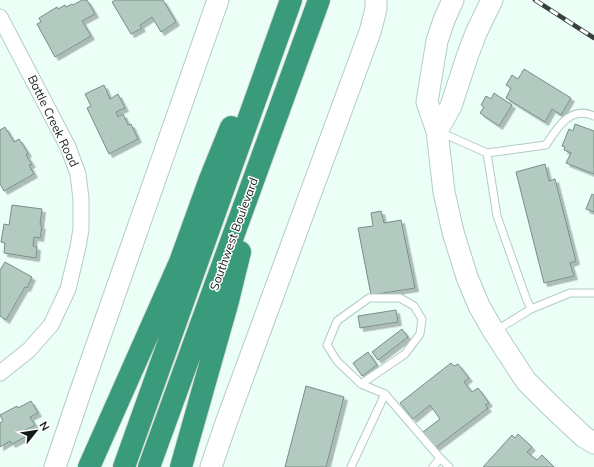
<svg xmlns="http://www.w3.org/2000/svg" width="594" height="467" font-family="Mulish,sans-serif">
<defs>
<filter id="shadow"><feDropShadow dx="3.5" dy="3.5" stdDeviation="0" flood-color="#0004"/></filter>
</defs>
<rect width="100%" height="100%" fill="#ebfff7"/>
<path fill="#b2cac0" stroke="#788f86" filter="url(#shadow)" d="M82 0H87L95 14 82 21 91 36 55 57 37 24 41 22 39 18 57 7 58 9 65 5 66 7 72 4 73 5Z
M115 0H163L176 22 161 32 152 17 140 25 142 28 131 34 112 2Z
M524 69 571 98 561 115 552 109 545 122 506 98 511 88 506 85 512 75 518 79Z
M104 85 110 99 118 94 125 108 116 112 118 117 123 114 128 125 131 124 138 139 109 154 87 108 91 106 85 94Z
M494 93 512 105 499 126 480 113 484 107 481 105 486 96 491 99Z
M575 124 594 131V174L566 163 571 153 564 150 565 147 562 146 569 129 573 131Z
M5 127 14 142 19 139 28 153 26 155 32 164 29 165 34 174 4 191 0 184V130Z
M545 164 549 181 555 179 576 261 570 263 574 276 544 283 516 172Z
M592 194 594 195V212L586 209Z
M12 205 42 209 40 225 42 226 40 238 34 237 33 246 37 247 36 258 4 253 5 243 1 242 4 224 9 225Z
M381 211 384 223 401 220 415 288 371 295 358 228 373 226 371 213Z
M5 262 32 277 27 288 25 287 6 320 0 316V270Z
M396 310 398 322 360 328 358 316Z
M402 329 408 337 378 360 372 352Z
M368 352 377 365 362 376 353 363Z
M451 363 454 366 458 364 469 378 464 382 472 392 478 388 489 403 485 405 488 408 435 448 423 432 440 419 430 405 413 419 400 403Z
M306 386 344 397 326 467H285Z
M31 401 38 413 30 417 35 425 24 431 27 436 12 444 10 441 0 447V423L3 421 0 415 17 406 18 408Z
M518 434 532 447 527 452 537 460 542 455 554 467H483L512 435 515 438Z"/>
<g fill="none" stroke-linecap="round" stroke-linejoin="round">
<g stroke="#b4ccc2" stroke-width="9">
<path id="lane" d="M440 132 487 153 546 145C557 128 570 105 594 116
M487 153 497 216 526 298 531 309 495 331
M369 298H400L414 306 422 319 420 334 405 354 361 384 337 361 327 345 337 321Z
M531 309 570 293H594
M361 384 385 394 440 458 449 467
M351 467 385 394
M433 467 440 458"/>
</g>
<g stroke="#b4ccc2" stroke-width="17">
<path id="street" d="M0 17 68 147 78 174 81 199V229L78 247 68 289 51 325 29 350 0 373"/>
</g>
<g stroke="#b4ccc2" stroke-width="23">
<path id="secondary" d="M453 0 444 20 437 41 427 102 437 131 444 192 453 232 467 277 479 306 494 332 526 381 551 406 584 437 594 443
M437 131 451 106 467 57 476 33 492 0
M55 467 80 393 218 0
M211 467 226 423 370 32 376 9V0"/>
</g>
<g stroke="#dedfdf" stroke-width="24">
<path id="highway" d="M89 467 180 262 210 179 231 127
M124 467 291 0
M149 467 319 0
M181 467 228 301 240 252"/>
</g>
<use href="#lane" stroke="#fff" stroke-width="7"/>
<use href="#street" stroke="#fff" stroke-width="15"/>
<use href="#secondary" stroke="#fff" stroke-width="21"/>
<use href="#highway" stroke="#3a9b7c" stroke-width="22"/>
<g stroke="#37423d" stroke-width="4.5">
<path id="rail" d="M535 0 594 38"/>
</g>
<use href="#rail" stroke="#fff" stroke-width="3" stroke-dasharray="9" stroke-linecap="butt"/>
</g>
<g text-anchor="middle" stroke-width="3" stroke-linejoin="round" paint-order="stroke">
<g font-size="12" fill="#131c18" stroke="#fff">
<text transform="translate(53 121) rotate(64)" y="4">Battle Creek Road</text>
<text transform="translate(234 234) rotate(-70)" y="4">Southwest Boulevard</text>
</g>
</g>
<g transform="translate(36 431) rotate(60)" stroke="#ffffff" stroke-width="3" paint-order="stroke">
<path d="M0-3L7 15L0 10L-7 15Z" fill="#131c18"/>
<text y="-6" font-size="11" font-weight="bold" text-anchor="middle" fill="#131c18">N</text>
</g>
</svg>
